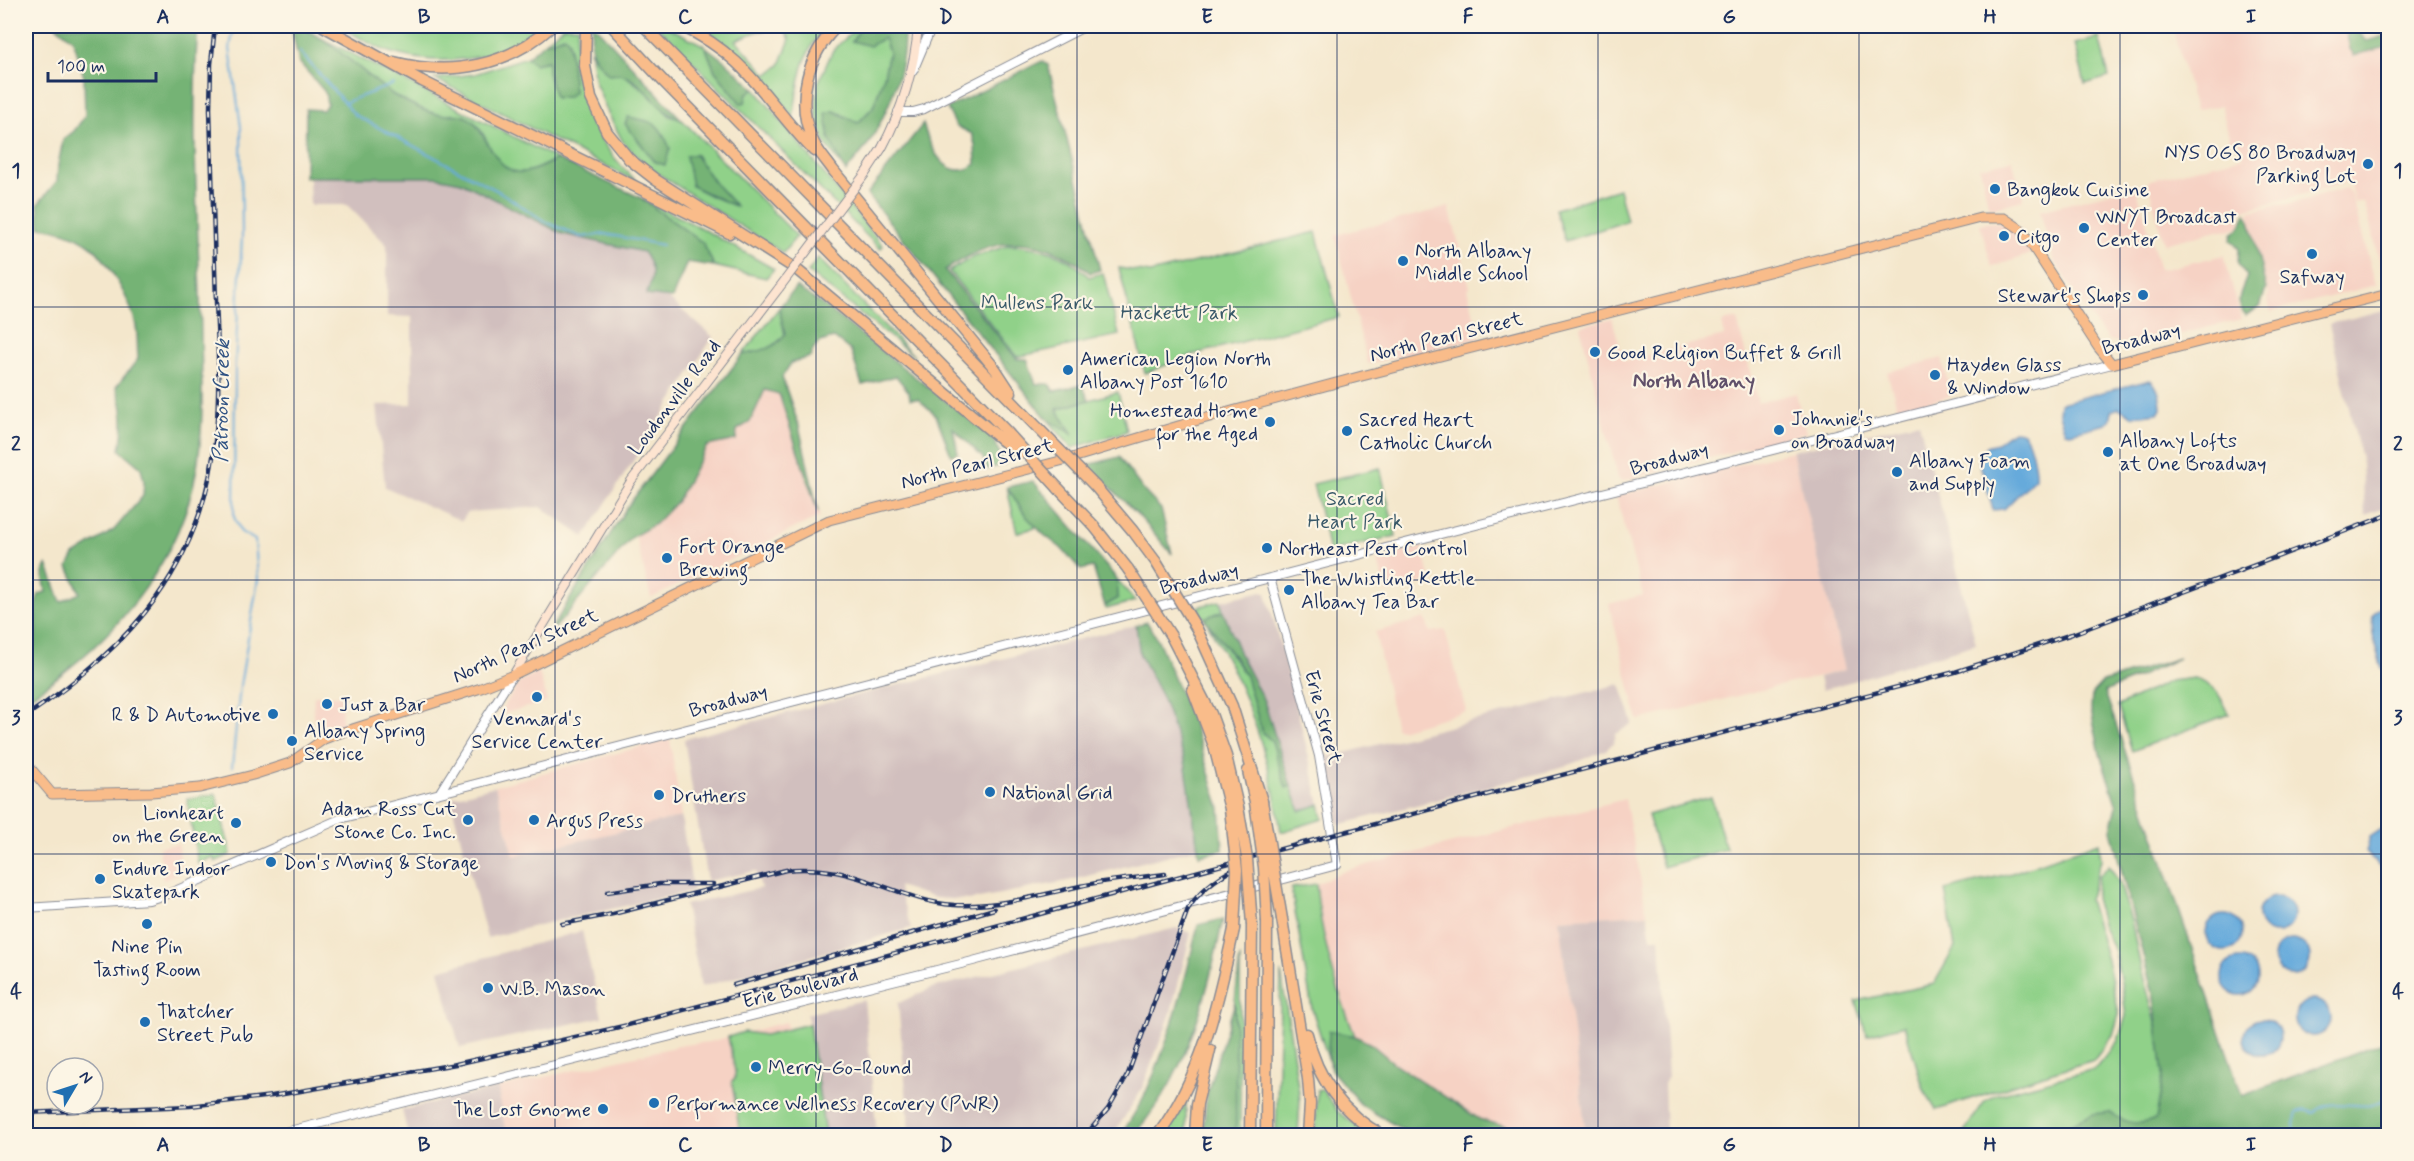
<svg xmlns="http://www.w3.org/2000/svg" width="2414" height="1161" font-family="Mynerve,sans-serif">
<rect width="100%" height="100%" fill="#fcf5e5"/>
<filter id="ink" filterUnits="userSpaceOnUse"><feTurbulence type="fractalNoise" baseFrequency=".0167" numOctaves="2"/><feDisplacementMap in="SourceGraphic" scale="12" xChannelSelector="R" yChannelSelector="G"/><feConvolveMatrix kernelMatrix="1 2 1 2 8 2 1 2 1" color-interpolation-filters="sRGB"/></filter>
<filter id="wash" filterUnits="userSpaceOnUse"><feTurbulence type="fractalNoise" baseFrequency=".008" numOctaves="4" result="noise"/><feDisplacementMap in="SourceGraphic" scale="24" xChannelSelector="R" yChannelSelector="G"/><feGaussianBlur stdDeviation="1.35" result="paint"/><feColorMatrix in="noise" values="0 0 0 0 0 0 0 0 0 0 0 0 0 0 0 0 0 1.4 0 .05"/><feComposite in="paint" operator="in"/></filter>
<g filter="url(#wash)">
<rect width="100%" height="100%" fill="#f4e7cc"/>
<path fill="#f6d2c4" d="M2172 26H2351L2359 49 2388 43V282L2384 278 2364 201 2355 204 2349 182 2240 211V226L2228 230H2218L2164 244 2148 183 2150 180 2243 157 2239 142 2231 144 2221 105 2195 111Z
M2012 160 2023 196 2022 200 1989 209 1980 167Z
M2136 186 2160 270 2224 255 2241 319 2170 337 2130 344 2109 340 2096 325 2054 261 2040 211Z
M2346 188 2351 194 2376 285 2271 312 2267 297 2269 295 2249 212 2274 205 2291 204Z
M1449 207 1470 287 1467 289 1480 338 1368 364 1335 235Z
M1993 222 2003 223 2019 235 2031 254 1992 267 1980 224Z
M1612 318 1624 361 1724 336 1722 322 1737 319 1758 403 1796 393 1806 433 1621 481 1618 478 1580 326Z
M1942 358 1951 396 1898 410 1887 372Z
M764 390 779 394 820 516 651 598 635 535 655 524 707 446 736 440V430L750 422Z
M1792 451 1845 670 1638 720 1609 604 1643 595 1616 496Z
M1422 547 1431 580 1387 593 1377 558Z
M1425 618 1430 632 1445 630 1466 711 1400 730 1396 728 1375 632Z
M539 671 547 702 498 715 519 683Z
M314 695 341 696 342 726 328 730 318 726 313 716Z
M670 739 681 817 514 857 495 786Z
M1625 799 1647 914 1559 919 1586 1135H1534L1479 1119 1395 1064 1371 1044 1355 1036 1343 1007 1320 927 1316 884 1347 870Z
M178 844 182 872 163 880 159 847Z
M786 1022 805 1135H506L498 1088 683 1045 709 1042Z"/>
<path fill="#d1bfbe" d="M307 127 685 252 668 298 713 337 584 537 541 507 467 512 462 521 385 487 377 405 412 404V317L387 316V245L347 205H310Z
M2388 309V507L2365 515 2362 463 2329 324Z
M1919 422 1976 644 1822 690 1819 677 1845 670 1792 451Z
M1262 591 1266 593 1293 692 1320 804 1300 811 1264 701 1242 659 1220 601Z
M1136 625 1140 655 1162 697 1185 761 1198 848 1072 880 969 900 935 898 898 886 911 928 701 987 685 905 761 888 756 871 707 881 684 739Z
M1620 684 1633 723 1616 734 1614 742 1606 750 1561 768 1338 825 1324 758Z
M495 786 514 856 681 817 693 891 543 924 487 938 450 798Z
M1647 914 1651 938H1660L1668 1076 1664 1084 1666 1135H1586L1559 919Z
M1176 928 1191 933 1170 1016 1141 1091 1113 1135H910L898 1003 932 988Z
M582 931 602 1017 460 1048 439 970Z
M864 1000 877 1135H826L807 1014Z
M498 1088 506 1135H408L402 1110Z"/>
<path fill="#90d189" stroke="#568074" stroke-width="1.5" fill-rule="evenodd" d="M340 26H538C501 63 438 67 389 52 373 47 355 35 340 26Z
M564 26H578C568 86 593 143 639 183L435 79 475 74 527 57 534 64 548 61 574 92 569 41 564 36 544 43Z
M657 26H666L705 46 715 71 745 102 747 94 754 88 883 246 880 249Z
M696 26 731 30 770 26H826C800 56 800 79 793 117 761 75 742 53 696 26ZM784 29 790 39 780 65 767 75 736 40 758 31Z
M859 26H862L852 41 884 38 889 52 884 76 873 107 858 123 835 111 829 138 846 172 824 141 816 112 818 83 833 50Z
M319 37 557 159C543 166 521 179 506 169 490 158 488 135 475 123 463 112 451 117 437 114 425 112 410 103 399 98 370 83 344 58 319 37Z
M2099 38 2109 77 2085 84 2075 44Z
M590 50 597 62 623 74 644 90 670 116 682 120 797 236 783 253 649 168 623 142 607 111 595 82ZM695 154 713 181 736 206 713 197 692 186Z
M1619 189 1627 221 1565 241 1556 209Z
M639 197 703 229 774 269 766 278 714 266 703 243Z
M1316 232 1339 317 1195 354 1145 373 1119 268 1150 273Z
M1009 245C1039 246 1068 254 1089 277L1103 273 1119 335 1017 357 949 271 971 258Z
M818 258 914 356 808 272Z
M779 308 785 334C776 349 758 351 742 355Z
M1118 392 1127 431 1072 448 1048 420 1071 432 1057 409Z
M1380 468 1396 536 1329 551 1313 484Z
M1007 487 1037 527 1017 533Z
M1112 573 1135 601 1106 609 1105 606 1118 598 1117 582Z
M1220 601 1223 611 1205 618 1246 676 1262 732 1272 741 1286 787 1291 786 1300 811 1320 804 1323 819 1281 832C1268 746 1244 681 1197 607Z
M2194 678C2215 686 2220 694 2229 714L2132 751 2118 706 2170 681Z
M216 794 231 854 215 862 213 857 198 864 187 799Z
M1711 797 1726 849 1663 867 1648 815Z
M2099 842 2101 860 2089 900 2107 960 2119 1014 2113 1035 2094 1060 2053 1072 1936 1110 1924 1090 1904 1025 1867 1035 1856 1001 1934 984 1955 947 1945 890 2012 873Z
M2109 865 2120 884 2132 924 2141 969 2167 1061 2182 1136H1961L1985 1101 1995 1095 2095 1069 2118 1041 2126 1016 2122 987 2114 951 2102 924 2095 898 2098 877Z
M1316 884C1321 938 1335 986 1355 1036L1329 1031 1328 1054 1332 1071 1312 1009 1291 888Z
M1240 957V1135L1233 1136 1236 1124 1235 1002Z
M1281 972 1300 1100 1298 1135H1276Z
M809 1024 825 1135H740L732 1081 735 1079V1071L728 1037 744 1032 765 1035Z
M1322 1089 1338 1112 1369 1135H1315L1317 1090Z
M1186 1103V1135H1165Z"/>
<path fill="#74b375" stroke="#48716a" stroke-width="1.5" d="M56 26H198C190 129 199 231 201 334 202 388 206 448 189 501 163 585 99 653 26 699V653H30C42 637 30 612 39 594L46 592C44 582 42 573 47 564L61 602 80 593 68 567 74 555 114 530 143 496 144 481 141 468 120 450C124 427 125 409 116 387L138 359C137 348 138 337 136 326 132 304 106 255 87 243 72 233 57 229 40 227L38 204 57 181 58 165 63 140 74 131 85 116 84 77 73 40Z
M291 26C316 25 370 80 395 96 407 102 424 112 437 114 445 116 456 113 464 116 475 120 479 129 485 139 507 178 518 180 557 159L639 197 703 243 714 266 687 262 672 298 646 295C654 277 655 268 643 252L563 234 461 182 436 177H305L306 109 323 110 327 104 325 92 299 62Z
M592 26H595L682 120C657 112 647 84 623 75 620 73 613 75 609 75 590 54 590 53 592 26Z
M862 26H903C908 63 890 107 872 138 865 150 854 161 846 172L829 138 826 113 834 111 858 123 873 107 884 76 889 52 884 38 870 46 852 41Z
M2345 26H2358L2360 34 2367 41 2388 35V47L2354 55 2350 49Z
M565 36 569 41 574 92 568 97 555 98 548 73V61L534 64 527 57 544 43Z
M705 46 726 62 754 88 747 94 745 102 741 104 715 71Z
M1042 61 1048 65 1100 270 1090 273C1080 263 1071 259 1059 253 1016 233 983 245 945 270L1017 359H1027L1036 384H1049L1054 391 1082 385 1089 400 1057 409 1072 433 1048 420 867 194 923 124C930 147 946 185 976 164L975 145 972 134 956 126 947 108Z
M628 117C657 123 658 121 670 148L665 165 655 162 625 124Z
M695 154 713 181 737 207 692 186 686 156Z
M2246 213 2250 220 2266 289 2260 307 2246 315C2232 301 2243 290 2247 276L2238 264 2239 249 2231 240 2232 234 2241 226Z
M796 287 827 308 992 437 1005 464 987 469 983 458 953 428 958 453 951 455 936 415 918 399H910L909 392 896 376 862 385 851 351 834 338C821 341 813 343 811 357L791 363 782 377 799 426 818 512 779 394 765 390 750 422 737 430 736 440 707 446 677 501 655 524 632 537 555 628 553 626 627 507 742 355C758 351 776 349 785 334L779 308Z
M1119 457 1144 491 1161 509 1172 554 1139 516 1088 465Z
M1033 481 1112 573 1117 582 1118 598 1105 606 1093 567 1081 570 1061 548 1043 534 1026 516 1007 487Z
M1223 611 1242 659 1264 701 1291 786 1286 788 1272 741 1262 732 1246 676 1235 658 1204 618Z
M1147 622 1158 640 1194 725 1220 808 1223 850 1199 855 1185 761 1162 697 1140 655 1136 625Z
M2179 658 2105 692 2242 1096 2388 1040V1135H2045L2093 1114 2110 1112C2126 1124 2137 1126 2156 1119L2163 1075 2154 998 2111 830 2117 806 2100 754 2091 710 2092 694 2103 682Z
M1223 919C1212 973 1198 1032 1171 1082 1161 1101 1147 1118 1135 1135H1121C1130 1121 1139 1107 1146 1092 1171 1039 1185 981 1198 925Z
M1235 1002 1236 1124 1233 1135H1203L1207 1093Z
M1329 1031 1355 1036 1371 1044 1395 1064 1479 1119 1534 1135 1421 1136 1403 1130 1361 1105 1332 1071 1328 1054Z"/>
<path fill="#66aadb" stroke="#406c9c" stroke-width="1.5" d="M2150 380C2158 385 2161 399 2161 408L2158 413 2132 416 2119 408 2112 411 2110 420 2106 424 2070 433 2065 432 2059 414 2060 403Z
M2013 431C2016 431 2020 431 2023 433 2030 438 2036 469 2035 478L2004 509 1993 510 1979 460 1986 446 1997 443Z
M2380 608H2388V672L2386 673 2383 671C2377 652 2370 634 2373 614Z
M2388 825V877L2366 851 2370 837Z
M2258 915a18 18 0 1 1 36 0a18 18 0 1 1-36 0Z
M2206 933a18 18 0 1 1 36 0a18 18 0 1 1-36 0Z
M2274 958a18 18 0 1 1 36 0a18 18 0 1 1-36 0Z
M2222 977a18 18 0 1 1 36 0a18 18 0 1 1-36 0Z
M2295 1018a18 18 0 1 1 36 0a18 18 0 1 1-36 0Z
M2244 1037a18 18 0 1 1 36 0a18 18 0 1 1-36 0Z"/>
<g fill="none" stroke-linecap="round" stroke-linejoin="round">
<path stroke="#66aadb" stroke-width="2" d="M300 52 355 115 500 192 546 222 581 237 605 234 662 245
M346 102 394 84
M232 767 240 686 258 579 255 540 241 532 234 517 235 366 242 237 241 127 230 48 234 26
M2295 1136 2294 1124 2297 1112 2305 1110 2314 1113C2336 1091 2370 1120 2388 1094"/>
</g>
</g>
<g filter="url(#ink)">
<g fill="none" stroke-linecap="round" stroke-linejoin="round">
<g stroke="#888b95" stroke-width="10">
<path id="tertiary" d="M913 71 932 26
M898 112H913L924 109 1086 26
M440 792 513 675
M26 908 149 900 168 894 340 819 1405 543 2112 364
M269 1136 969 962 1337 865 1319 756 1270 578"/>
</g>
<g stroke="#888b95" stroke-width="10">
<path id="secondary" d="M882 148C902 111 915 67 918 26
M513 675 631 481 779 288"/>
</g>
<g stroke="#888b95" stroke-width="11">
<path id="primary" d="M26 763 52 794 151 792 200 788 253 775 290 763 324 739 337 734 481 688 513 675 829 520 1072 458 1195 421 1362 376 1980 218H2004L2022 230 2098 347 2112 364 2388 294"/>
</g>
<g stroke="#888b95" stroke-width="13">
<path id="motorway" d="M323 26 422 81 729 233
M586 26 585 66 591 98 607 132 629 159 656 180 796 269 1002 440
M612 26 664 82 1008 433
M644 26 1037 427
M681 26C749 56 766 103 814 151
M837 26C808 54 795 100 812 139 817 151 826 160 833 170L996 370 1011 393
M394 62C452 77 508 66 552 26
M1095 486 1133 531 1156 562
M1058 488 1094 526 1128 569
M1197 629 1232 706 1262 801
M1171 636 1211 714 1226 756 1238 807
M1193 690 1214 746 1230 809
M1248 771 1255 802
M1282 919 1308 1079 1310 1104 1308 1136
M1307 1034C1317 1079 1343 1115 1384 1136
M1157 1136C1203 1075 1218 1002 1234 929
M1195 1136 1197 1104 1210 1050
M1250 1136 1252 925
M1266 1136 1267 922"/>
</g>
<use href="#tertiary" stroke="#fff" stroke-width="8"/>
<use href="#secondary" stroke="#fde4d0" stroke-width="8"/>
<use href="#primary" stroke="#f9bc8a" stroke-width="9"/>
<use href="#motorway" stroke="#f9bc8a" stroke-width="10"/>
<g stroke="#1b2f5e" stroke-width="4.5">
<path id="rail" d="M26 716C132 646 204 565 216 433 220 389 218 345 216 301 214 237 212 173 210 109L211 64 215 26
M607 892 660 884H713
M562 924 613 914 786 870C803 868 819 869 836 872 877 880 912 902 954 905 998 907 1037 896 1080 886 1108 880 1137 878 1165 874
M734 985 994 909
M26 1113 190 1106 272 1096 456 1064 628 1025 1333 835 1955 672 2072 634 2388 515
M1085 1136 1108 1109 1128 1074 1188 909C1200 890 1216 878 1236 868"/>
</g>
<use href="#rail" stroke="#fcf5e5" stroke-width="2" stroke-dasharray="7" stroke-linecap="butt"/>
<g stroke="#888b95" stroke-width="10" stroke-linecap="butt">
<path id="secondary-bridge" d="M779 288 865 174 882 148"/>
</g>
<g stroke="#888b95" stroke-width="13" stroke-linecap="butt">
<path id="motorway-bridge" d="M1037 427 1095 486
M1008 433 1058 488
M1002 440 1019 454
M1156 562 1197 629
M1128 569 1171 636
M1262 801 1282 919
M1255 802 1264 867 1267 922
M1238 807 1247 858 1252 925
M1230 809 1237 870 1234 929"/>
</g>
<use href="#secondary-bridge" stroke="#fde4d0" stroke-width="8"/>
<use href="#motorway-bridge" stroke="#f9bc8a" stroke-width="10"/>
</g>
</g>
<path fill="none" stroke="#1b2f5e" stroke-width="1.5" stroke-opacity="0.55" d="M294 26V1136M555 26V1136M816 26V1136M1077 26V1136M1337 26V1136M1598 26V1136M1859 26V1136M2120 26V1136M26 307H2388M26 580H2388M26 854H2388"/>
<g fill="#1f6fb2" stroke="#fcf5e5" stroke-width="2">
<circle cx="2368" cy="164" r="6"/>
<circle cx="1995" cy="189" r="6"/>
<circle cx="2084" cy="228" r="6"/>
<circle cx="2004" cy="236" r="6"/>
<circle cx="2312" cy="254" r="6"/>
<circle cx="1403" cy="261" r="6"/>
<circle cx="2143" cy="295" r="6"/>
<circle cx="1595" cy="352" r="6"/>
<circle cx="1068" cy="370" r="6"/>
<circle cx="1935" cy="375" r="6"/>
<circle cx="1270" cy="422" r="6"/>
<circle cx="1779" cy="430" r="6"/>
<circle cx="1347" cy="431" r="6"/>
<circle cx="2108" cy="452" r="6"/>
<circle cx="1897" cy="472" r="6"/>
<circle cx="1267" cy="548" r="6"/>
<circle cx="667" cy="558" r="6"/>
<circle cx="1289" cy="590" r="6"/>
<circle cx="537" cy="697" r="6"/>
<circle cx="327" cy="704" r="6"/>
<circle cx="273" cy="714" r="6"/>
<circle cx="292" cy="741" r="6"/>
<circle cx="990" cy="792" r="6"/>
<circle cx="659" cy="795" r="6"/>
<circle cx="468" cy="820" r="6"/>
<circle cx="534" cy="820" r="6"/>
<circle cx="236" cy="823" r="6"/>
<circle cx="271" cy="862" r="6"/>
<circle cx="100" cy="879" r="6"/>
<circle cx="147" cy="924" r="6"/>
<circle cx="488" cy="988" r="6"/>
<circle cx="145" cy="1022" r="6"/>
<circle cx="756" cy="1067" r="6"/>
<circle cx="654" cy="1103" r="6"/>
<circle cx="603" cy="1109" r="6"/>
</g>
<g text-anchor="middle" stroke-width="4.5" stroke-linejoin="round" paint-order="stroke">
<g font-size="20" fill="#1b2f5e" stroke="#fcf5e5" text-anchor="start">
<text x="2356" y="159" text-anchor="end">NYS OGS 80 Broadway<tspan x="2356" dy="23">Parking Lot</tspan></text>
<text x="2007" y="196">Bangkok Cuisine</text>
<text x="2096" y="223">WNYT Broadcast<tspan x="2096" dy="23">Center</tspan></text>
<text x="2016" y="243">Citgo</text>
<text x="1415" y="257">North Albany<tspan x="1415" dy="23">Middle School</tspan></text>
<text x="2312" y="283" text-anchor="middle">Safway</text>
<text x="2131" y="302" text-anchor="end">Stewart's Shops</text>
<text x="1607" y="359">Good Religion Buffet &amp; Grill</text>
<text x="1080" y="365">American Legion North<tspan x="1080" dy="23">Albany Post 1610</tspan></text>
<text x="1947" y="371">Hayden Glass<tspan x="1947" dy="23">&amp; Window</tspan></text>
<text x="1258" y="417" text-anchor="end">Homestead Home<tspan x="1258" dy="23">for the Aged</tspan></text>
<text x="1791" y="425">Johnnie's<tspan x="1791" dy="23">on Broadway</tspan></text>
<text x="1359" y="426">Sacred Heart<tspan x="1359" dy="23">Catholic Church</tspan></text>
<text x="2120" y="447">Albany Lofts<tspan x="2120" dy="23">at One Broadway</tspan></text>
<text x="1909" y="467">Albany Foam<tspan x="1909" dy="23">and Supply</tspan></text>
<text x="679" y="553">Fort Orange<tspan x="679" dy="23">Brewing</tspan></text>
<text x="1279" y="555">Northeast Pest Control</text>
<text x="1301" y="585">The Whistling Kettle<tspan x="1301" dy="23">Albany Tea Bar</tspan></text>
<text x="339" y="711">Just a Bar</text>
<text x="261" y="721" text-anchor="end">R &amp; D Automotive</text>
<text x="537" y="725" text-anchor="middle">Vennard's<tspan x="537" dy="23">Service Center</tspan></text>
<text x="304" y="737">Albany Spring<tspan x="304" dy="23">Service</tspan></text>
<text x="1002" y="799">National Grid</text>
<text x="671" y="802">Druthers</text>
<text x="456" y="815" text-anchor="end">Adam Ross Cut<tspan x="456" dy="23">Stone Co. Inc.</tspan></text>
<text x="224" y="819" text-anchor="end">Lionheart<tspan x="224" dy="23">on the Green</tspan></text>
<text x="546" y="827">Argus Press</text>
<text x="283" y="869">Don's Moving &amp; Storage</text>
<text x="112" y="875">Endure Indoor<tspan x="112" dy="23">Skatepark</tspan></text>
<text x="147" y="953" text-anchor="middle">Nine Pin<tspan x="147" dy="23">Tasting Room</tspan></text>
<text x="500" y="995">W.B. Mason</text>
<text x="157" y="1018">Thatcher<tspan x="157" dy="23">Street Pub</tspan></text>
<text x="768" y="1074">Merry-Go-Round</text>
<text x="666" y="1110">Performance Wellness Recovery (PWR)</text>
<text x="591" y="1116" text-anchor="end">The Lost Gnome</text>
</g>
<g font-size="20" fill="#385869" stroke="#fcf5e5">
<text x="1037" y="309">Mullens Park</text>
<text x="1179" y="319">Hackett Park</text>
<text x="1355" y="505">Sacred<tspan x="1355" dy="23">Heart Park</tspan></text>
</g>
<g font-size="20" fill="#1b2f5e" stroke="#fcf5e5">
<text transform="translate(1446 336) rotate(-14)" y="7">North Pearl Street</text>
<text transform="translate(2141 338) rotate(-14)" y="7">Broadway</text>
<text transform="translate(674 397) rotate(-53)" y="7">Loudonville Road</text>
<text transform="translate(1669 458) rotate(-15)" y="7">Broadway</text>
<text transform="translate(977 463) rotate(-14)" y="7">North Pearl Street</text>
<text transform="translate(1199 578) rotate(-14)" y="7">Broadway</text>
<text transform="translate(525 645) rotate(-24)" y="7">North Pearl Street</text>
<text transform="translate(728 700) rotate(-15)" y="7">Broadway</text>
<text transform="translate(1324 717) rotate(75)" y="7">Erie Street</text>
<text transform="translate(800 987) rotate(-14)" y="7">Erie Boulevard</text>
</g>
<g font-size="21" font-weight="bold" fill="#60506a" stroke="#fcf5e5">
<text x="1694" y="387">North Albany</text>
</g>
<g font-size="21" font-style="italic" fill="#325484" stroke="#fcf5e5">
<text transform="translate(221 401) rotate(-89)" y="7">Patroon Creek</text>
</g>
</g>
<rect width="2414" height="1161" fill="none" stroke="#fcf5e5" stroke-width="66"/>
<g transform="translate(75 1086) rotate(51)"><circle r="28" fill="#fcf5e5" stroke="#a2a6af" stroke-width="1.5"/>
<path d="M0-4.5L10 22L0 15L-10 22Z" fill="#1f6fb2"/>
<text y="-9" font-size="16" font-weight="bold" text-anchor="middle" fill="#1b2f5e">N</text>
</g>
<path d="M48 72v9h108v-9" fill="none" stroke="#1b2f5e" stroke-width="3"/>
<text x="57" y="72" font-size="18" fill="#1b2f5e" stroke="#fcf5e5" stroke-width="4.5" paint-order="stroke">100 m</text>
<rect x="33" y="33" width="2348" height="1095" fill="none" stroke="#1b2f5e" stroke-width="2"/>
<g font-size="20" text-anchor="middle" font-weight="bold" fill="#1b2f5e">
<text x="163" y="23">A</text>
<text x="424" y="23">B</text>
<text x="685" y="23">C</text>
<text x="946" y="23">D</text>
<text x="1207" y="23">E</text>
<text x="1468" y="23">F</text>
<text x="1729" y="23">G</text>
<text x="1990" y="23">H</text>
<text x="2251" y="23">I</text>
<text x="16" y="177">1</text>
<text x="2398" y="177">1</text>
<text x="16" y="450">2</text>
<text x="2398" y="450">2</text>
<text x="16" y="724">3</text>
<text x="2398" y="724">3</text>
<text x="16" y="998">4</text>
<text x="2398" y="998">4</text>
<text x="163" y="1151">A</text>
<text x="424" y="1151">B</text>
<text x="685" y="1151">C</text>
<text x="946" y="1151">D</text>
<text x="1207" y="1151">E</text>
<text x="1468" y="1151">F</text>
<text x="1729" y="1151">G</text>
<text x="1990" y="1151">H</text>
<text x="2251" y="1151">I</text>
</g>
</svg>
